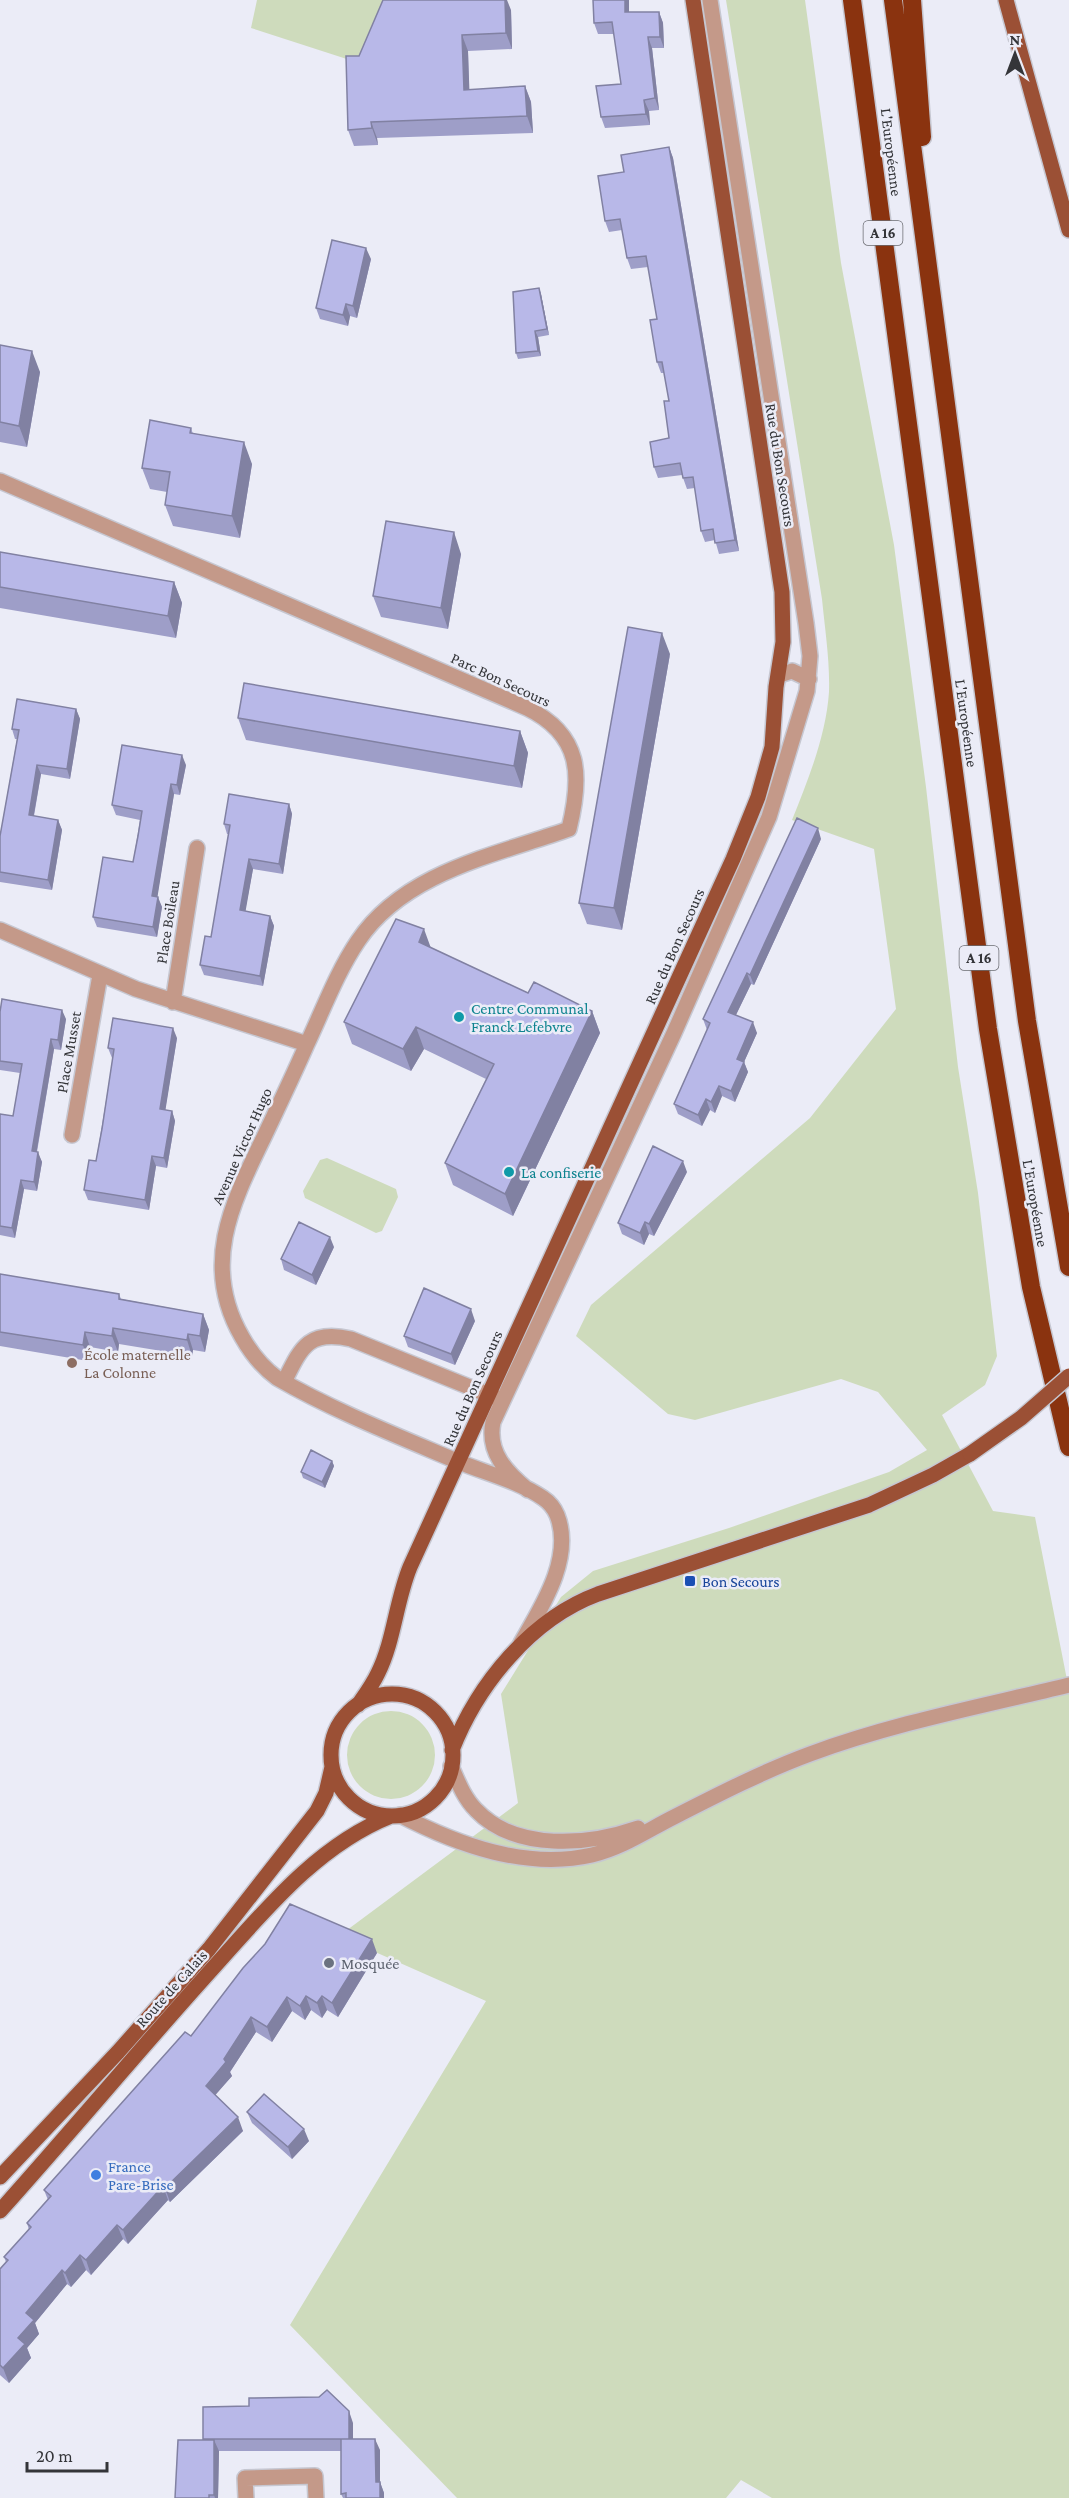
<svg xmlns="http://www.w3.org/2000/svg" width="1069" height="2498" font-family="'Crimson Pro',serif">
<rect width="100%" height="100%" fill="#ebecf7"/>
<path fill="#cedbbc" d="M257 0H392L356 62 251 28Z
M726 0H805L841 263 894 545 926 787 958 1067 978 1193 997 1356 985 1385 942 1415 993 1511 1035 1517 1069 1690V2498H772L741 2480 726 2498H457L290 2325 486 2001 339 1936 518 1803 501 1694 561 1597 593 1571 729 1528 889 1472 927 1450 878 1392 841 1379 695 1420 668 1414 576 1336 591 1305 810 1118 896 1009 874 849 792 820C808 780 826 736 829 692 830 661 825 630 822 599Z
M327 1158 396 1189 398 1197 382 1231 376 1233 305 1198 303 1191 320 1160Z
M347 1755a44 44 0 1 1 88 0a44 44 0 1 1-88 0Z"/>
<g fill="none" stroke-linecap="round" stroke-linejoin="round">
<g stroke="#c6c7d1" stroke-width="18">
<path id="minor" d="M0 481 527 708C582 735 582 776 569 829 496 855 404 872 358 941 337 972 323 1010 307 1044
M780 675 792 671 809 679
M0 930 136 989 307 1044C293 1076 278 1107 263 1139 231 1205 201 1266 242 1337 251 1353 262 1367 277 1378 332 1410 400 1437 459 1462 486 1473 518 1481 543 1498 549 1502 554 1508 557 1515 574 1558 541 1608 521 1643
M173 1002 197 848
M72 1135 100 975
M284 1382C301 1348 308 1329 351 1339L499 1399
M528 1490C506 1472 487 1452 493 1422L674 1033 769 817 807 691 810 656 806 623 710 0
M451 1766C458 1782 464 1798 476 1810 516 1852 589 1845 638 1828
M400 1815C458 1845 526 1870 592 1855 622 1848 648 1830 674 1817 719 1794 764 1771 810 1754 894 1723 983 1706 1069 1685
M246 2498 245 2478 315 2476 316 2498"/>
</g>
<g stroke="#c6c7d1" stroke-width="18">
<path id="major" d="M1006 0 1069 230
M331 1755a61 61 0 1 1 122 0a61 61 0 1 1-122 0Z
M358 1705C365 1695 373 1684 378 1673 394 1641 396 1601 410 1567L733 859 758 797 772 747 776 687 783 642 782 592 693 0
M452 1750C478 1684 531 1619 598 1594L869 1505 933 1475 970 1454
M0 2177 118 2052 209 1949 317 1811 326 1793 332 1767
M0 2211C69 2134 135 2055 204 1978 259 1918 313 1847 391 1816"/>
</g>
<g stroke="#c6c7d1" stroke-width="21">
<path id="highway" d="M852 0 988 1029 1031 1287 1069 1447
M893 0 1027 1021 1069 1267
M912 0 922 137"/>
</g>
<use href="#minor" stroke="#c49989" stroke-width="15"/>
<use href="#major" stroke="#9b5035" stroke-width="15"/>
<use href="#highway" stroke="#8a330f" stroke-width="18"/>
<g stroke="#c6c7d1" stroke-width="18" stroke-linecap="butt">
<path id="major-bridge" d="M970 1454 1021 1418 1069 1376"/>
</g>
<use href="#major-bridge" stroke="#9b5035" stroke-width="15"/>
</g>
<path fill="#9e9ec8" d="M593 0H629V12H659L663 23 664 48H652L659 110 649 111 650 125 605 128 601 117 621 84 614 34H598L594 23Z
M511 10 512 49 468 51 469 90 525 86 531 102 533 133 377 138 378 145 354 146 348 130 359 56Z
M669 147 673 158 739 551 719 554 715 540 705 542 701 531 695 488 687 489 682 475 658 478 654 467 669 438V401L664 373H661L657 362V319L648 267 631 269 627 258 622 230 609 232 605 221 624 172Z
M371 259 357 318 350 316 348 326 320 319 316 308Z
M539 288 541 294 549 335 538 337 541 356 518 359 516 353Z
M0 345 40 372 27 447 0 442Z
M191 428 193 434 252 464 240 538 173 526 165 505 167 492 150 489 142 468Z
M0 552 174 582 182 603 176 638 0 608Z
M461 554 448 629 381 617 373 596Z
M670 654 622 930 587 924 579 903Z
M76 709 80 719 70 779 41 774 34 816 58 820 62 830 52 890 0 882V836L17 739H15L12 729Z
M238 718 520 731 528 753 522 788 246 740Z
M186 765 180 795 174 794 157 897 162 907 157 937 97 927 93 917 133 862 140 820 116 815 112 805Z
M289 804 292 814 283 874 253 869 245 911 270 916 274 926 263 986 204 975 200 965 211 937 229 834H227L224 824Z
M821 839 754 985 751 984 736 1015 757 1033 744 1062 748 1072 735 1102 722 1096 715 1113 710 1110 702 1126 678 1114 674 1104 707 1030 703 1019Z
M431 948 528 993 592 1011 600 1033 513 1216 453 1185 445 1163 486 1079 424 1049 411 1071 352 1044 344 1022Z
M0 1012 66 1019 61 1050 54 1049 37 1152 42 1162 37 1191 24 1189 15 1238 0 1235V1114L13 1116 20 1073 0 1070Z
M177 1038 165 1110 172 1111 175 1121 167 1168 156 1166 149 1210 88 1200 84 1190 96 1161 113 1058H112L108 1048Z
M687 1172 654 1236 649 1234 644 1245 622 1234 618 1223Z
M334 1247 316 1285 284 1270 281 1259Z
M0 1274 119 1294 121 1299 203 1314 209 1330 205 1352 193 1350 192 1356 119 1344 118 1352 90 1347 88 1361 0 1346Z
M475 1321 455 1365 408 1347 404 1336Z
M332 1461 334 1466 325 1488 303 1478 301 1472Z
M377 1953 338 2017 327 2010 322 2018 311 2010 305 2020 292 2011 272 2042 256 2032 230 2072 232 2076 215 2095 243 2131 170 2202 168 2200 128 2244 123 2239 91 2275 86 2270 71 2287 67 2284 35 2323 39 2334 27 2348 31 2358 9 2383 0 2375V2269L6 2262 4 2257 29 2230 27 2223 48 2200 44 2190 191 2036Z
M247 2112 309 2141 292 2159 252 2123Z
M353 2423V2439L380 2450V2482L384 2493V2498H343L341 2494V2451H219L218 2498H175L203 2440Z"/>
<path fill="#8181a2" d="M505 0H507L511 10 512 49 506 33Z
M625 0H629V24L625 12Z
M659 12 663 23 664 48 660 37Z
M462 35 468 51 470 107 464 90Z
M648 37 652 48 659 110 655 98Z
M525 86 531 102 533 133 527 116Z
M644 100 649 111 650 125 646 114Z
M371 122 377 138 378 145 372 128Z
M669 147 673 158 739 551 735 540Z
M366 248 371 259 357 318 353 306Z
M539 288 541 294 549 335 547 329Z
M346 304 350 316 348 326 343 315Z
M535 331 538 337 541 356 538 351Z
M32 351 40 372 27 447 19 426Z
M244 442 252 464 240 538 232 516Z
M454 532 461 554 448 629 441 608Z
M174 582 182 603 176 638 168 616Z
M662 633 670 654 622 930 614 908Z
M76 709 80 719 70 779 67 769Z
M520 731 528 753 522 788 514 766Z
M182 755 186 765 180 795 177 785Z
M37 765 41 774 32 825 29 815Z
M171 784 174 794 156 906 152 896Z
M289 804 292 814 283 874 279 864Z
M58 820 62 830 52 890 48 880Z
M818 828 821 839 754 985 750 975Z
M249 859 253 869 244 920 240 910Z
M158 897 162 907 157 937 153 927Z
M270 916 274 926 263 986 260 976Z
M424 929 432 951 419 942Z
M747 973 751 984 732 1023 728 1012Z
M62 1010 66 1019 61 1050 58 1040Z
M592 1011 600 1033 513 1216 505 1194Z
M753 1022 757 1033 744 1062 748 1072 735 1102 731 1091 737 1059Z
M416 1027 424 1049 411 1071 403 1049Z
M173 1028 177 1038 164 1119 160 1109Z
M51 1039 54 1049 35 1161 32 1151Z
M719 1086 722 1096 715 1113 711 1102Z
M706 1099 710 1110 702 1126 698 1115Z
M172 1111 175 1121 167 1168 164 1158Z
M38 1152 42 1162 37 1191 34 1182Z
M152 1156 156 1166 149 1210 145 1200Z
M683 1161 687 1172 654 1236 649 1224Z
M21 1180 24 1189 15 1238 12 1228Z
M645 1222 649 1234 644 1245 640 1233Z
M330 1237 334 1247 316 1285 312 1275Z
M471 1309 475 1321 455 1365 451 1354Z
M203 1314 209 1330 205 1352 200 1336Z
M113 1328 119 1344 118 1352 112 1336Z
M85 1332 90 1347 88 1361 83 1345Z
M188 1334 193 1350 192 1356 187 1340Z
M332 1461 334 1466 325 1488 322 1482Z
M372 1939 377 1953 338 2017 332 2003Z
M306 1996 311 2010 305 2020 300 2006Z
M322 1996 327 2010 322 2018 317 2003Z
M287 1997 292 2011 272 2042 267 2027Z
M251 2017 256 2032 230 2072 232 2076 211 2100 206 2086Z
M238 2117 243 2131 170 2202 165 2188Z
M304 2129 309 2141 292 2159 288 2147Z
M163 2186 168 2200 128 2244 123 2230Z
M117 2225 123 2239 91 2275 86 2260Z
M80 2255 86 2270 71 2287 65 2273Z
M62 2270 67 2284 35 2323 39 2334 27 2348 31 2358 9 2383 3 2368 18 2338 26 2313Z
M349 2411 353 2423V2451L349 2439Z
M375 2439 380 2450V2482L384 2493V2498H380L376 2482Z
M214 2440 219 2451 218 2498H215L214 2495Z"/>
<path fill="#b8b8e8" stroke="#8181a2" stroke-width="1.5" d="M383 0H505L506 33 462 35 464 90 525 86 527 116 371 122 372 128 348 130 346 56H359Z
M593 0H625V12H659L660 37H648L655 98 644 100 646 114 601 117 596 86 621 84 612 22 594 23Z
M669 147 735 540 715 543 713 529 701 531 693 477 683 478 680 463 654 467 650 442 669 438 664 401H669L662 362H657L650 320 657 319 646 256 627 258 620 219 605 221 598 176 624 172 621 155Z
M332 240 366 248 353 306 346 304 343 315 316 308Z
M539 288 547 329 535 331 538 351 516 353 513 292Z
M0 345 32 351 19 426 0 422Z
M150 420 191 428 190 433 244 442 232 516 165 505 170 472 142 468Z
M386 521 454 532 441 608 373 596Z
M0 552 174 582 168 616 0 587Z
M628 627 662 633 614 908 579 903Z
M244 683 520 731 514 766 238 718Z
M17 699 76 709 67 769 37 765 29 815 58 820 48 880 0 872V836L19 730 12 729Z
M122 745 182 755 177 785 171 784 152 896 158 897 153 927 93 917 103 857 133 862 138 836 142 811 112 805Z
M229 794 289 804 279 864 249 859 240 910 270 916 260 976 200 965 205 936 211 937 230 825 224 824Z
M797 818 818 828 750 975 747 973 728 1012 753 1022 737 1059 744 1062 731 1091 719 1086 711 1102 706 1099 698 1115 674 1104 710 1023 703 1019Z
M396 919 424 929 419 942 528 993 534 982 592 1011 505 1194 445 1163 494 1064 416 1027 403 1049 344 1022Z
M2 999 62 1010 58 1040 51 1039 36 1127 32 1151 38 1152 34 1182 21 1180 12 1228 0 1226V1114L13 1116 22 1064 0 1061V1012Z
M113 1018 173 1028 160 1109 172 1111 164 1158 152 1156 145 1200 84 1190 89 1160 96 1161 102 1129 114 1049 108 1048Z
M653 1146 683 1161 649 1224 645 1222 640 1233 618 1223Z
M299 1222 330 1237 312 1275 281 1259Z
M0 1274 119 1294V1299L203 1314 200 1336 188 1334 187 1340 113 1328 112 1336 85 1332 83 1345 0 1332Z
M424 1288 471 1309 451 1354 404 1336Z
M311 1450 332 1461 322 1482 301 1472Z
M290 1904 372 1939 332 2003 322 1996 317 2003 306 1996 300 2006 287 1997 267 2027 251 2017 224 2059 226 2062 206 2086 238 2117 165 2188 163 2186 123 2230 117 2225 86 2260 80 2255 65 2273 62 2270 26 2313 34 2320 18 2338 25 2344 3 2368 0 2365V2269L8 2260 4 2257 31 2227 27 2223 51 2196 44 2190 185 2032 191 2036 243 1968 265 1944Z
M264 2094 304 2129 288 2147 247 2112Z
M327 2390 349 2411V2439H203V2407L249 2406V2398L319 2397Z
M341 2439H375L376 2482H380V2498H346V2493L341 2494Z
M178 2440H214V2495H209V2498H175Z"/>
<g fill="#0f9aa8" stroke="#ebecf7" stroke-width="2">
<circle cx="459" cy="1017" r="6"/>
<circle cx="509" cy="1172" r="6"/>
</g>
<circle fill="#8d6e63" stroke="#ebecf7" stroke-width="2" cx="72" cy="1363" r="6"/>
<rect fill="#1a4fb4" stroke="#ebecf7" stroke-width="2" x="684" y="1575" width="12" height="12" rx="3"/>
<circle fill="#6b7280" stroke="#ebecf7" stroke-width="2" cx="329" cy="1963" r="6"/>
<circle fill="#3f7fe0" stroke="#ebecf7" stroke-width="2" cx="96" cy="2175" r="6"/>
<g text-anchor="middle" stroke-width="5" stroke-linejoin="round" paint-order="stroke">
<g fill="#ebecf7" stroke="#6b6c72" stroke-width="1.5">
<rect x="863.5" y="221" width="39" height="24" rx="4.5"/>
<rect x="959.5" y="946" width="39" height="24" rx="4.5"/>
</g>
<g font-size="15" font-weight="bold" fill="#343539">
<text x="883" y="238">A 16</text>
<text x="979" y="963">A 16</text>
</g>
<g font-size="16" fill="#343539" stroke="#ebecf7">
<text transform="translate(892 152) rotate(83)" y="6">L'Européenne</text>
<text transform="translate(781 465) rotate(81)" y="6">Rue du Bon Secours</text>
<text transform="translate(501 679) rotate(25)" y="6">Parc Bon Secours</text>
<text transform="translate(967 723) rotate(82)" y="6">L'Européenne</text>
<text transform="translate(167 922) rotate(-81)" y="6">Place Boileau</text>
<text transform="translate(674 946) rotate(-66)" y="6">Rue du Bon Secours</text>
<text transform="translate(68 1052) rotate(-80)" y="6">Place Musset</text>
<text transform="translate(241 1146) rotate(-66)" y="6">Avenue Victor Hugo</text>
<text transform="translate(1036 1203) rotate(80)" y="6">L'Européenne</text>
<text transform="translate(472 1388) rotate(-66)" y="6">Rue du Bon Secours</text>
<text transform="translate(171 1988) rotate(-48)" y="6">Route de Calais</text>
</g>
<g font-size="16" fill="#0d838f" stroke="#ebecf7" text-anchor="start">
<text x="471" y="1014">Centre Communal<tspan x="471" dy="18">Franck Lefebvre</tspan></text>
<text x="521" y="1178">La confiserie</text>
</g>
<g font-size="16" fill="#785e54" stroke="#ebecf7" text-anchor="start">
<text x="84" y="1360">École maternelle<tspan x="84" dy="18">La Colonne</tspan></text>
</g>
<g font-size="16" fill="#164399" stroke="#ebecf7" text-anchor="start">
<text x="702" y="1587">Bon Secours</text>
</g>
<g font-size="16" fill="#5b616d" stroke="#ebecf7" text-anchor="start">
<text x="341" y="1969">Mosquée</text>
</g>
<g font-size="16" fill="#366cbe" stroke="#ebecf7" text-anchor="start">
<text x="108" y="2172">France<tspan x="108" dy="18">Pare-Brise</tspan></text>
</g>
</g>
<g transform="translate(1015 54)" stroke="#ebecf7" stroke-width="4.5" paint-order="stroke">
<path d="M0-4.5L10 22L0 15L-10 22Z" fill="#343539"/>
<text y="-9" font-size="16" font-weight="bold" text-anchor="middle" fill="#343539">N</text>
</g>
<path d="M27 2462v9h80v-9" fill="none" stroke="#343539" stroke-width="3"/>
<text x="36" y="2462" font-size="18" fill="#343539" stroke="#ebecf7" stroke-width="4.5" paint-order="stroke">20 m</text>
</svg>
